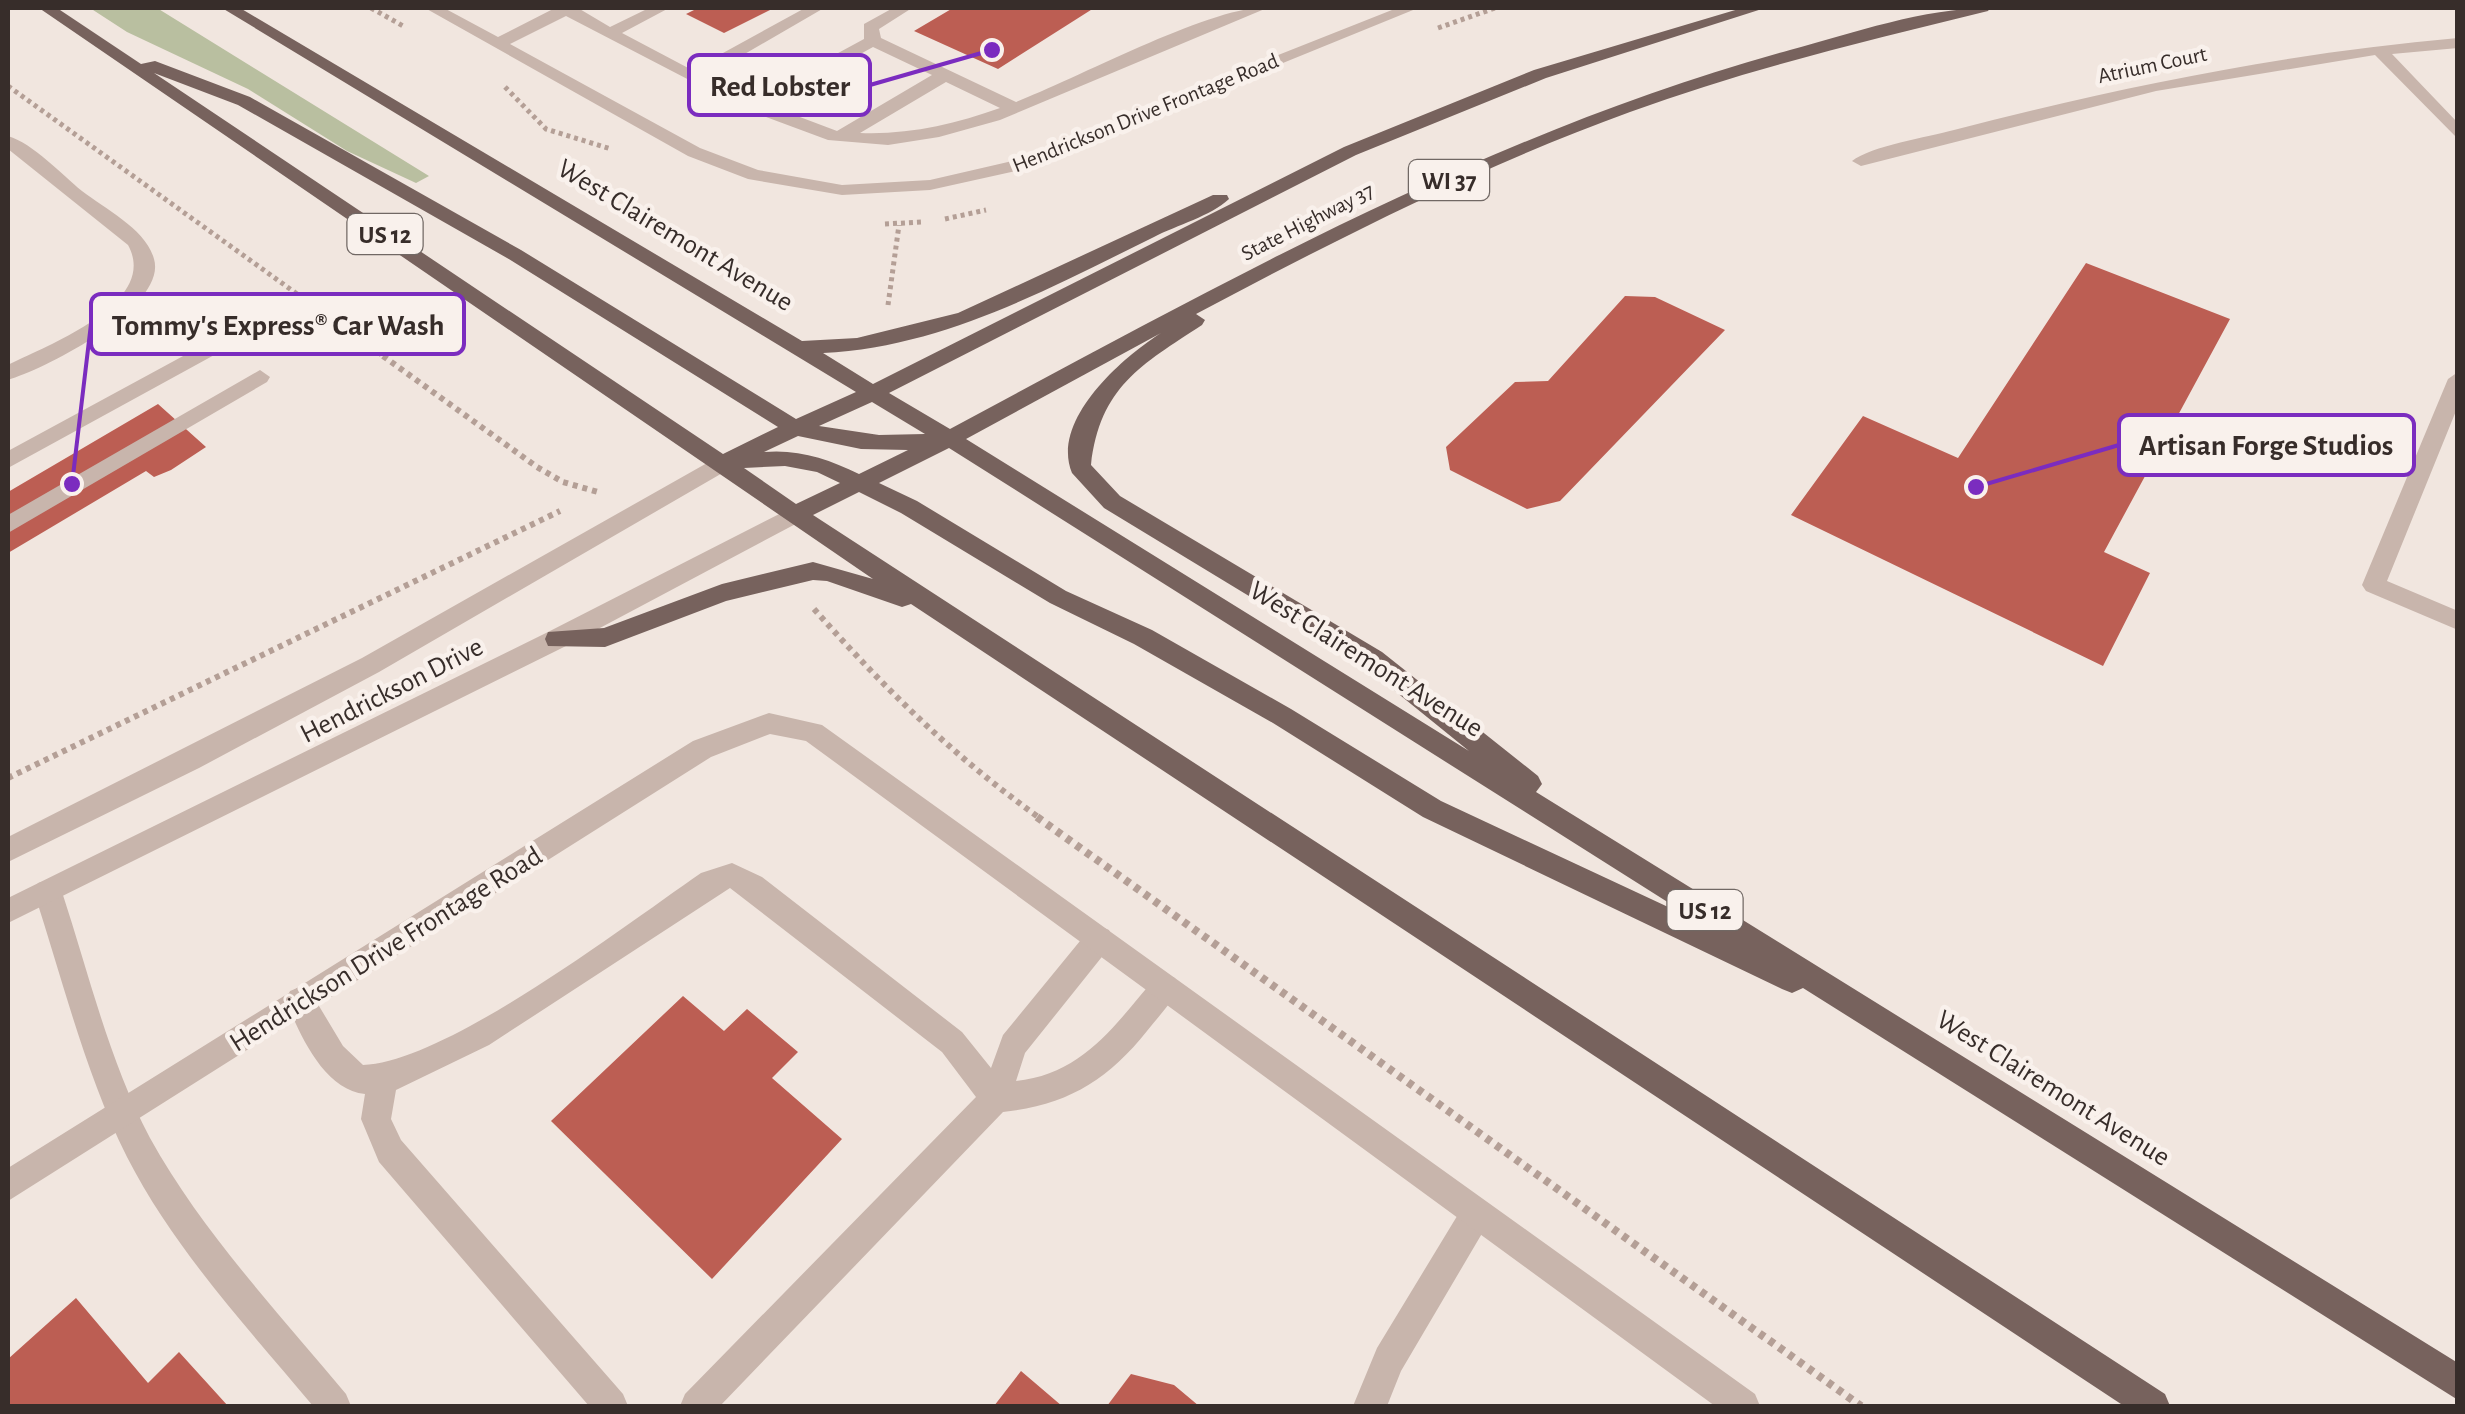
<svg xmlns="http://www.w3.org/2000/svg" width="2465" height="1414" font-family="'Alegreya Sans',sans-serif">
<rect width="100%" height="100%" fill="#f1e6df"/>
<path fill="#b9bfa0" d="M90 8H157L429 176 416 183 347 151 248 89 127 32Z"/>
<path fill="#bc5e53" d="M698 8H774L724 33 686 14Z
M953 8H1094L998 69 914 31Z
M2086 263 2230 319 2104 552 2150 573 2103 666 1791 515 1863 416 1958 458Z
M1625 296 1655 297 1725 330 1560 501 1527 509 1450 470 1446 447 1515 382 1548 381Z
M158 404 206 447 171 470 154 477 146 471 8 553V492Z
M683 996 724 1031 747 1009 798 1052 772 1078 842 1139 712 1279 551 1121Z
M76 1298 148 1383 179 1352 228 1406H8V1359Z
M1021 1371 1062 1406H994Z
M1131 1374 1174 1385 1199 1406H1107Z"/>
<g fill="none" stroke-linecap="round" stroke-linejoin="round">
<path stroke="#b49f96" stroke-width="5" stroke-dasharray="4 4" stroke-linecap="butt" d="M371 8 405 27
M1438 28 1495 8
M8 86 386 358
M505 87 546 129 611 149
M945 219 986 210
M885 224 922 222
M888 305 899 225"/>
<path stroke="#b49f96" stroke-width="6" stroke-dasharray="5 5" stroke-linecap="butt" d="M383 356 537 467 563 482 598 492
M814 609C886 690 953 756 1041 819
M8 778 560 511"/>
<path stroke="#b49f96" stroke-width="8" stroke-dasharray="6 6" stroke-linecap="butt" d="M1037 817 1861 1406"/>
<path fill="#c8b5ac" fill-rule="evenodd" d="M425 8H444L498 37 555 8H578L610 27 649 8H669L622 33 692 70 805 8H824L705 77 753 99 864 39V24L893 8H912L879 29 881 38 1016 102C1074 80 1215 4 1267 8L1000 120 939 137 888 145 828 140 747 110 566 16 510 44 700 148 758 170 842 185 930 180 1008 162 1397 8H1418L1020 170 930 190 842 195 748 179 688 156ZM873 47 932 75 837 131 768 105ZM946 82 1000 108C955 124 908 135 860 133Z
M220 336 227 338V348L8 468V451Z
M260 370 270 377 267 382 8 533V515Z
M732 863 762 877 962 1032 991 1068 1003 1035 1089 930 1099 926 1109 930 1113 939 1109 948 1025 1053 1016 1081C1083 1074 1115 1025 1155 978L1165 974 1175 978 1179 987C1172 1003 1158 1017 1147 1031 1107 1081 1067 1105 1003 1112L720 1406H680L685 1394 976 1097 942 1052 730 888 489 1045 396 1090 391 1119 401 1140 623 1394 628 1406H589L379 1162 361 1119 365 1094C324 1090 300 1035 286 1001L290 991 300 987 310 991 343 1046 363 1065C447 1062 627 924 701 873Z
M48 880 58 883 62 892C89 974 109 1061 150 1138 202 1232 278 1312 346 1394L351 1406H313C247 1327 174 1249 127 1157 85 1073 63 981 34 892L38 883Z
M1476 1198 1487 1203 1492 1214 1487 1225 1401 1371 1387 1406H1353L1377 1348 1465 1203Z"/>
<path fill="#c8b5ac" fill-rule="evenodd" d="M2458 38V48L2392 54 2458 123V139L2375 55 2156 91 1861 166 1852 161C1871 146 1928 137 1954 130 2120 87 2286 53 2458 38Z
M8 136C34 144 61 174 82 191 105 209 146 229 154 259 168 307 45 369 8 380V365C48 345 160 303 128 245L8 149Z
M2458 372V406L2387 581 2458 611V630L2366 591 2362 585 2448 379Z
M723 454 734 462 731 468 379 672 199 768 8 862V837L362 658Z
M797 505 808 513 805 519 566 646 8 923V898L548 632Z
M769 713 822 725 1755 1394 1760 1406H1715L806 741 770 734 711 757 8 1201V1168L693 741Z"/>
<path fill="#77625d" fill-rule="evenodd" d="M39 8H57L141 64 155 61 250 97 521 250 796 419 856 392 222 8H240L802 341 857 338 958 313 1213 195H1227L1229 199C1211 216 1177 225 1154 237 1048 289 943 347 823 353L873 384 1344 147 1534 70 1742 8H1765L1546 78 1356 155 889 393 950 429C1222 283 1491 132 1790 50 1854 33 1923 8 1990 8L1988 11C1867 41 1747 69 1630 112 1479 167 1337 239 1196 314L1205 320 1202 325C1141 365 1100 387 1091 465L1120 496 1382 652 1538 776 1542 784 1536 792 2458 1363V1400L1803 988 1792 993 1782 989 1423 817 1273 723 1134 644 1050 603 901 513 859 492 813 515 2165 1394 2170 1406H2124L911 604 902 607 827 581 813 580 726 601 605 647 548 646 545 639 548 632 604 628 722 584 813 562 873 579ZM154 73 238 105 507 258 778 427 723 454ZM1161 333C1123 357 1050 420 1072 473L1104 508 1364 666 1469 751 966 439ZM872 402 925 434 879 435 819 426ZM798 436 861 449 908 450 859 474C828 459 799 449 764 452ZM949 448 1696 920 1441 801 1291 709 1152 630 1066 591 917 501 879 483ZM785 466 817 472 840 483 796 504 744 468Z"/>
</g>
<g text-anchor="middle" stroke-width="9" stroke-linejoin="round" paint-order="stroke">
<g font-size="22" fill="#372d2a" stroke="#f9f1ec">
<text transform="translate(2152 64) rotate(-12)" y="8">Atrium Court</text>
<text transform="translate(1145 112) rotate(-22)" y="8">Hendrickson Drive Frontage Road</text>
<text transform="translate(1307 221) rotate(-27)" y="8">State Highway 37</text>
</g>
<g fill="#f9f1ec" stroke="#716864" stroke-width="2.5">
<rect x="1409" y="160" width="80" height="40" rx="8"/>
<rect x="347.5" y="214" width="75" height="40" rx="8"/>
<rect x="1667.5" y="890" width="75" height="40" rx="8"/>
</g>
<g font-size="25" font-weight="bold" fill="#372d2a">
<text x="1449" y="189">WI 37</text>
<text x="385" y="243">US 12</text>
<text x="1705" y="919">US 12</text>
</g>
<g font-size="28" fill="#372d2a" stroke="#f9f1ec">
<text transform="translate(676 234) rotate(31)" y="10">West Clairemont Avenue</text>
<text transform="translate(1367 658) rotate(32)" y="10">West Clairemont Avenue</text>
<text transform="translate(391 689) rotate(-27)" y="10">Hendrickson Drive</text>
<text transform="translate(385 948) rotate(-32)" y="10">Hendrickson Drive Frontage Road</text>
<text transform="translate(2054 1087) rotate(32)" y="10">West Clairemont Avenue</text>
</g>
</g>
<path fill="none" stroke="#7b2cbf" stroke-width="4" d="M992 50L870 85M72 484L91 324M1976 487L2119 445"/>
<g fill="#7b2cbf" stroke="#f9f1ec" stroke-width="4">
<circle cx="992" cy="50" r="10"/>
<circle cx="72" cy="484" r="10"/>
<circle cx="1976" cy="487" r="10"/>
</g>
<g fill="#f9f1ec" stroke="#7b2cbf" stroke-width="4">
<rect x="689" y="55" width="181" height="60" rx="10"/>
<rect x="91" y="294" width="373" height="60" rx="10"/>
<rect x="2119" y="415" width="295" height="60" rx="10"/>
</g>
<g font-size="30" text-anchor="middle" font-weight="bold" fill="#372d2a">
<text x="780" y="96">Red Lobster</text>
<text x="278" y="335">Tommy's Express® Car Wash</text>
<text x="2266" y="455">Artisan Forge Studios</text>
</g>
<rect width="2465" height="1414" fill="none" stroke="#372d2a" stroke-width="20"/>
</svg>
